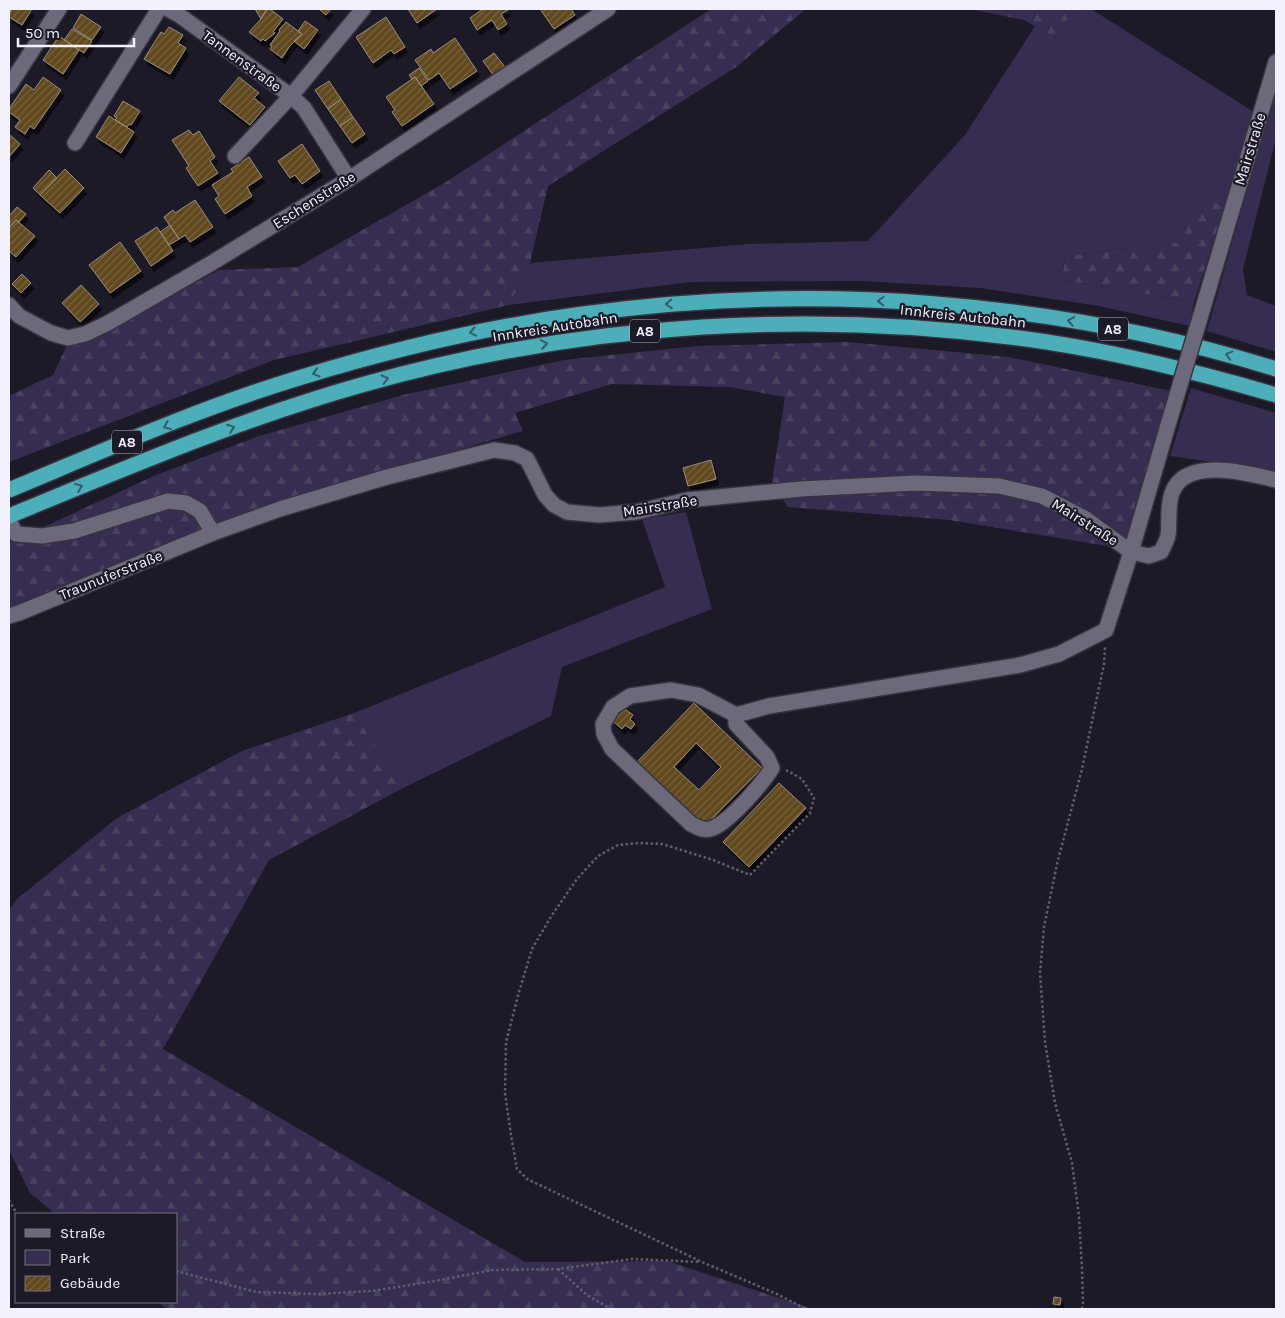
<svg xmlns="http://www.w3.org/2000/svg" width="1285" height="1318" font-family="Karla,sans-serif">
<defs>
<pattern id="forest-firs" width="22" height="20" patternUnits="userSpaceOnUse" patternTransform="scale(1.25)"><rect width="22" height="20" fill="#362d50"/><path d="M5 1l3.5 6h-7zM16 11l3.5 6h-7z" fill="#4a4261"/></pattern>
<pattern id="building-hatch" width="6" height="6" patternUnits="userSpaceOnUse" patternTransform="scale(1.25)"><rect width="6" height="6" fill="#61481d"/><path d="M-1 1l2-2M0 6l6-6M5 7l2-2" fill="none" stroke="#78633f"/></pattern>
<filter id="shadow"><feDropShadow dx="3" dy="5.5" stdDeviation="0" flood-color="#0009"/></filter>
</defs>
<rect width="100%" height="100%" fill="#1d1a28"/>
<path fill="#362d50" d="M1074 9H1091L1254 112 1225 206 1200 198 1178 242 1065 256 1062 280 1194 302 1190 326 1099 306 980 288 862 281 690 282 509 305 530 263 749 244 868 241 965 135 1035 26 1055 38Z
M1276 88V138L1243 269 1247 295 1276 306V352L1207 331Z
M1191 388 1276 413V474L1254 468 1170 456Z
M686 512 712 609 562 667 551 716 403 788 354 713 665 587 642 519Z"/>
<path fill="url(#forest-firs)" d="M711 9H806L736 67 548 186 530 263 509 305 274 360 9 462V396L53 375 67 345 112 329 219 270 298 267 446 182Z
M969 9H1074L1055 38 1024 20Z
M1200 198 1225 206 1194 302 1062 280 1065 256 1178 242Z
M848 342 1009 357 1171 391 1126 549 949 520 788 507 772 482 785 397 729 387 612 384 515 413 523 431 251 510 64 589 9 610V543L156 475 259 436 403 395 564 360 697 346Z
M354 713 403 788 269 860 163 1049 525 1262 667 1261 813 1309H167L158 1302H176V1214H55L30 1193 9 1150V910L17 899 117 818 242 751Z"/>
<path fill="url(#building-hatch)" stroke="#988e7d" fill-rule="evenodd" filter="url(#shadow)" d="M11 9H32L22 25 9 17Z
M255 9H267L261 19Z
M267 9H270L283 19 273 32 275 33 265 41 263 39 261 41 249 32 261 19Z
M319 9H331L326 15Z
M408 9H437L417 23Z
M483 9H507L508 10 501 14 507 24 498 30 492 20 477 30 470 18Z
M540 9H571L575 15 554 29Z
M81 14 101 27 92 40 73 28Z
M386 17 405 47 394 54 391 50 373 63 356 37Z
M305 21 318 30 304 49 294 41 302 34 298 31Z
M286 22 302 34 289 47 282 58 270 49 272 46 270 45 280 31 279 30Z
M169 27 183 35 178 43 186 48 170 74 144 59 161 32 164 34Z
M72 29 92 41 84 53 64 40Z
M59 36 79 50 63 74 43 60Z
M455 38 477 71 450 89 439 73 429 80 415 60 431 49 433 53Z
M494 53 505 67 494 76 483 61Z
M419 68 428 81 421 86 415 77 412 79 409 75Z
M43 77 61 90 34 129 30 126 25 134 15 127 20 120 9 112V109L26 84 34 90Z
M239 77 259 93 254 98 265 107 250 125 219 101Z
M415 77 434 104 402 126 392 112 395 110 386 97Z
M329 81 341 99 328 109 315 90Z
M341 99 353 117 340 126 328 109Z
M123 101 140 111 131 125 129 124 127 127 115 120 117 118 114 116Z
M109 116 134 132 121 153 96 137Z
M353 117 365 134 352 143 340 126Z
M189 130 193 135 199 131 215 157 210 161 218 173 198 186 186 168 189 166 172 140Z
M9 134 20 144 9 157Z
M302 144 320 171 302 184 295 175 290 178 278 161Z
M249 157 262 177 247 187 252 196 225 214 215 199 219 196 212 185 233 172 231 169Z
M65 169 84 188 60 213 40 195Z
M49 170 57 178 40 195 33 188Z
M195 200 213 227 190 242 185 235 179 239 164 217 173 210 175 213Z
M17 207 26 214 19 222 16 220 9 228V216Z
M16 220 35 236 16 257 9 251V228Z
M170 225 179 239 169 245 160 232Z
M157 227 173 251 151 266 135 241Z
M120 242 141 271 110 293 89 265Z
M22 274 31 283 21 293 12 284Z
M81 285 99 304 80 322 62 303Z
M711 460 716 479 688 486 683 468Z
M694 703 762 768 704 827 637 762ZM696 743 721 767 699 790 674 767Z
M623 708 633 715 630 719 635 724 631 729 625 725 622 729 613 721Z
M779 783 806 808 749 867 723 842Z
M1054 1297 1061 1298 1060 1305 1053 1304Z"/>
<g fill="none" stroke-linecap="round" stroke-linejoin="round">
<g stroke="#373440" stroke-width="18">
<path id="minor" d="M168 9 179 15 291 96 304 108 349 179
M9 86 59 9
M75 143 159 9
M235 156 291 96 363 9
M9 305 19 316 51 333 68 338 85 334 108 323 210 264 349 179 608 9
M1200 318 1276 62
M9 521 16 534 42 536 74 531 168 501 186 503 200 511 213 533
M9 616 19 613 213 533 280 509 387 477 494 450 515 453 527 459 545 495 554 505 567 512 599 515 636 512 687 500 801 489 916 483 999 486 1042 496 1086 519 1131 552 1149 556 1161 552C1163 547 1167 541 1168 535 1170 521 1167 507 1172 493 1185 456 1248 473 1276 480
M736 715V724L767 757 772 768C762 784 727 825 710 829 703 831 697 827 691 824L612 749 604 734 603 724 613 707 630 696 671 690 698 695 736 715 769 706 1020 665 1059 654 1106 630 1131 552 1168 425"/>
</g>
<g stroke="#373440" stroke-width="18">
<path id="highway" d="M9 490C105 450 202 407 302 377 394 349 487 327 583 314 813 282 1055 300 1276 369
M9 516C126 468 243 418 365 384 585 322 820 308 1047 342 1124 354 1201 373 1276 395"/>
</g>
<path stroke="#615e6b" stroke-width="2.5" stroke-dasharray="2.5 2.5" stroke-linecap="butt" d="M786 770 802 779 814 798 810 813 750 875 713 860 662 844 638 843 618 845 598 856 577 879 552 915 532 949 519 992 506 1042 505 1093 511 1135 517 1169 527 1179 702 1262 777 1294 806 1309
M9 1200 17 1214
M558 1269 587 1295 611 1309
M176 1271 256 1292 317 1294 372 1291 429 1282 493 1270 558 1269 632 1259 699 1262
M1082 1309 1083 1303 1082 1269 1079 1216 1072 1163 1055 1103 1045 1042 1040 973 1044 927 1057 864 1082 769 1104 664 1105 647"/>
<use href="#minor" stroke="#6c697a" stroke-width="15"/>
<use href="#highway" stroke="#4caeb8" stroke-width="15"/>
<g stroke="#373440" stroke-width="18" stroke-linecap="butt">
<path id="minor-bridge" d="M1168 425 1200 318"/>
</g>
<use href="#minor-bridge" stroke="#6c697a" stroke-width="15"/>
</g>
<defs><path id="oneway-chevron" d="M-2-3.5L2.5 0L-2 3.5" fill="none" stroke-width="1.6" stroke-linecap="round" stroke-linejoin="round" transform="scale(1.25)"/></defs>
<g stroke="#325d69">
<use href="#oneway-chevron" transform="translate(881 301) rotate(-178)"/>
<use href="#oneway-chevron" transform="translate(669 304) rotate(176)"/>
<use href="#oneway-chevron" transform="translate(1071 321) rotate(-170)"/>
<use href="#oneway-chevron" transform="translate(473 332) rotate(169)"/>
<use href="#oneway-chevron" transform="translate(544 344) rotate(-10)"/>
<use href="#oneway-chevron" transform="translate(1229 355) rotate(-165)"/>
<use href="#oneway-chevron" transform="translate(316 373) rotate(164)"/>
<use href="#oneway-chevron" transform="translate(385 379) rotate(-14)"/>
<use href="#oneway-chevron" transform="translate(167 426) rotate(158)"/>
<use href="#oneway-chevron" transform="translate(231 428) rotate(-21)"/>
<use href="#oneway-chevron" transform="translate(79 487) rotate(-22)"/>
</g>
<g text-anchor="middle" stroke-width="4.5" stroke-linejoin="round" paint-order="stroke">
<g fill="#1d1a28" stroke="#b3b1bc" stroke-width="1">
<rect x="1098" y="317.5" width="30" height="23" rx="4"/>
<rect x="630" y="319.5" width="30" height="23" rx="4"/>
<rect x="112" y="430.5" width="30" height="23" rx="4"/>
</g>
<g font-size="14" font-weight="bold" fill="#f3f2fc">
<text x="1113" y="334">A8</text>
<text x="645" y="336">A8</text>
<text x="127" y="447">A8</text>
</g>
<g font-size="15" fill="#f3f2fc" stroke="#1d1a28">
<text transform="translate(242 61) rotate(36)" y="5">Tannenstraße</text>
<text transform="translate(1250 149) rotate(-73)" y="5">Mairstraße</text>
<text transform="translate(314 200) rotate(-32)" y="5">Eschenstraße</text>
<text transform="translate(963 316) rotate(6)" y="5">Innkreis Autobahn</text>
<text transform="translate(555 327) rotate(-9)" y="5">Innkreis Autobahn</text>
<text transform="translate(660 506) rotate(-9)" y="5">Mairstraße</text>
<text transform="translate(1085 522) rotate(32)" y="5">Mairstraße</text>
<text transform="translate(111 575) rotate(-22)" y="5">Traunuferstraße</text>
</g>
</g>
<rect width="1285" height="1318" fill="none" stroke="#f3f2fc" stroke-width="20"/>
<rect x="15" y="1213" width="162" height="90" fill="#1d1a28" stroke="#73707d"/>
<rect x="25" y="1229" width="25" height="8" fill="#6c697a" stroke="#73707d"/>
<text x="60" y="1238" font-size="15" fill="#f3f2fc">Straße</text>
<rect x="25" y="1250" width="25" height="15" fill="#362d50" stroke="#73707d"/>
<text x="60" y="1263" font-size="15" fill="#f3f2fc">Park</text>
<rect x="25" y="1276" width="25" height="15" fill="url(#building-hatch)" stroke="#73707d"/>
<text x="60" y="1288" font-size="15" fill="#f3f2fc">Gebäude</text>
<path d="M18 38v8h116v-8" fill="none" stroke="#f3f2fc" stroke-width="2.5"/>
<text x="25" y="38" font-size="15" fill="#f3f2fc" stroke="#1d1a28" stroke-width="4" paint-order="stroke">50 m</text>
</svg>
